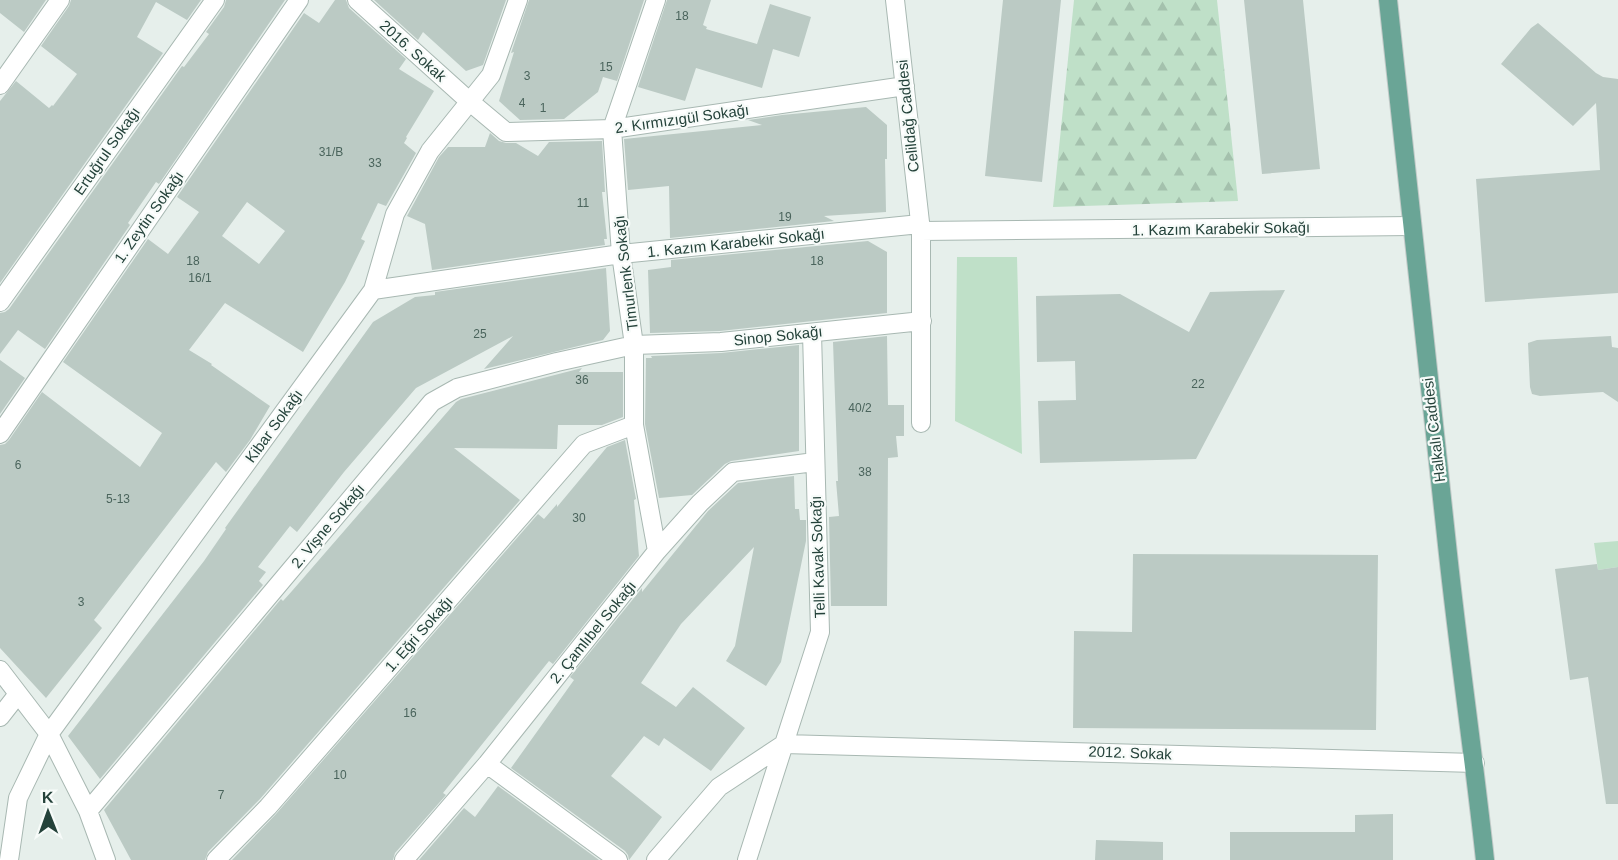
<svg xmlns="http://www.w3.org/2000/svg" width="1618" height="860" font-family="Helvetica,sans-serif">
<defs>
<pattern id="forest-firs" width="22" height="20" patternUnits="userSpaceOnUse" patternTransform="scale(1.5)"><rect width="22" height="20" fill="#bfe0c8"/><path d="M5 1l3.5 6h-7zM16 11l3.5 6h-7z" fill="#a4c1ad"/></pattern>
</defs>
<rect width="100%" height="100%" fill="#e6efeb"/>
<path fill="#bfe0c8" d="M957 257H1017L1022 454 955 421Z
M1618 541V567L1598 570 1594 543Z"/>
<path fill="url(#forest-firs)" d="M1074 0H1217L1238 201 1053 207Z"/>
<path fill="#bbcac4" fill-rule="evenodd" d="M0 0H46L24 32 0 13Z
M71 0H201L187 20 156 2 137 37 163 53 0 283V101L16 81 49 108 52 105 53 106 77 74 41 46 69 6Z
M226 0H285L159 184 156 182 128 223 130 225 45 349 18 330 0 354V313L5 312 9 309 182 66 184 67 209 34 206 32 224 7Z
M335 0H346L349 8 406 59 399 69 434 91 406 137 407 138 404 143 416 153 386 206 378 203 361 239 365 241 345 282 303 352 225 303 189 350 212 364 211 365 270 406 250 440 226 472 216 462 94 620 102 628 46 698 0 648V445L5 444 9 440 42 392 140 467 162 433 63 362 148 239 168 254 199 212 177 197 304 13 319 23ZM247 202 285 231 259 264 222 236Z
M374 0H506L483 65 466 71 423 32 418 40Z
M529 0H644L617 81 603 77 598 92 564 119 520 120 499 101 514 52 511 53Z
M667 0H711L703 25 707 27 706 29 757 44 770 4 811 17 799 57 773 49 762 88 696 68 685 101 638 87Z
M1003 0H1061L1042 182 985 176Z
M1244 0H1303L1320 169 1262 174Z
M1538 23 1596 73 1603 77 1618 79V293L1485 302 1476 179 1600 170 1596 103 1573 126 1501 64 1531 28Z
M866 107 887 125V159H885L886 212 824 216 834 221 670 238 669 186 628 190 624 139 762 125 748 120 782 115Z
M490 133 499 141 506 143H516L538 156 549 142 602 141 605 192H602L607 239H604L605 245 432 270 425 224 407 216 439 157 448 147H485Z
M868 241 887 252V313L720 331 650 333 648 270 671 267V260Z
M606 268 610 331 603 340 484 369 513 336 416 388 344 472 297 532 290 526 258 567 266 572 259 581 263 585 100 779 68 736 204 561 226 529 225 528 373 322 415 297 435 295V292Z
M1285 290 1196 459 1040 463 1038 401 1076 400 1075 361 1037 362 1036 296 1120 294 1189 332 1210 292Z
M887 336 888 405H904V436H896L898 457 888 458 887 606H831L829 517 839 516 836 481H838L833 342Z
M1611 336 1612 347 1618 348V402L1603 392 1540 396 1532 394 1530 387 1528 343 1537 340Z
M799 345V451L731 461 725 464 692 495 659 498 645 424 646 358H652L651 356 721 353Z
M0 360 25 378 0 414Z
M582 368 579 372H623V417L602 425H558L557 449 454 448 520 500 260 799 208 852 205 860H131L104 810 281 599 283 601 292 591 456 402 461 399Z
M625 440 636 499 634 500 639 556 553 664 549 661 443 793 446 795 395 853 393 860H232L276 814 538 514 544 519 557 504V507L607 447Z
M794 476 795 509H799L800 520H806V541L781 662 766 686 726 661 735 646 754 547 681 624 641 683 676 707 693 687 745 728 711 771 664 738 659 746 644 736 611 776 662 817 629 860 628 855 625 851 511 768 574 680 570 677 642 588V592L708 511 738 483Z
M1133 554 1378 555 1376 730 1073 728 1074 631 1132 632Z
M1597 564 1598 570 1618 567V804H1606L1588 677 1570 680 1555 569Z
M498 786 599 860H419L464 808 475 817Z
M1393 814V860H1230V832H1355V815Z
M1096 840 1163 842V860H1095Z"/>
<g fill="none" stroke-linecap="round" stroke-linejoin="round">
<g stroke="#a8b8b2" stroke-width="20">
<path id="minor" d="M357 0 469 101 506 132 612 129 905 86
M656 0 612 129 621 254 634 345V425L657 551
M895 0 921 231V423
M0 85 60 0
M921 231 1412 226
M373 290 621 254 920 224
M0 302 215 0
M0 434 299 0
M0 670 49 734 88 811 106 860
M0 717 18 694
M487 764 618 860
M88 811 432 402 457 388 557 362 634 345 721 342 922 321
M9 860 18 798 49 734 373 290 395 214 430 151 491 75 518 0
M216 860 268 807 584 444 634 425
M404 860 487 764 657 551 700 503 733 472 815 462
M656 860 719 787 784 744 820 632 812 333
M747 860 784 744 1475 763"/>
</g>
<g stroke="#c2cac8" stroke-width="20">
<path id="major" d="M1388 0C1408 185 1428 369 1448 554 1459 656 1474 758 1485 860"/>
</g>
<use href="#minor" stroke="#fff" stroke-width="18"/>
<use href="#major" stroke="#6aa596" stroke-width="18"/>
</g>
<g text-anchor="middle" stroke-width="4.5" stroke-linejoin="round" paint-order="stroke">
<g font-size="12" fill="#4a645c">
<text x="682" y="20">18</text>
<text x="606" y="71">15</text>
<text x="527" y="80">3</text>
<text x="522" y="107">4</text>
<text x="543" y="112">1</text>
<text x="331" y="156">31/B</text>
<text x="375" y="167">33</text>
<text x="583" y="207">11</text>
<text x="785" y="221">19</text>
<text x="193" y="265">18</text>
<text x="817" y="265">18</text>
<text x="200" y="282">16/1</text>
<text x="480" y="338">25</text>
<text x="582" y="384">36</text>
<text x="1198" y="388">22</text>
<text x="860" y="412">40/2</text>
<text x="18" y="469">6</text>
<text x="865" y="476">38</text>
<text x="118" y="503">5-13</text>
<text x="579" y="522">30</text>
<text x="81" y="606">3</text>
<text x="410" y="717">16</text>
<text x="340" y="779">10</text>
<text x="221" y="799">7</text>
</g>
<g font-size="15" fill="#24423a" stroke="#f7fbf9">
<text transform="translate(413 51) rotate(42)" y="5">2016. Sokak</text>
<text transform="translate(908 116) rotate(-96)" y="5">Celildağ Caddesi</text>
<text transform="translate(682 119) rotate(-8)" y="5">2. Kırmızıgül Sokağı</text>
<text transform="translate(107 151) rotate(-55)" y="5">Ertuğrul Sokağı</text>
<text transform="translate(149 217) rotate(-55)" y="5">1. Zeytin Sokağı</text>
<text transform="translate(1221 229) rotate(-1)" y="5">1. Kazım Karabekir Sokağı</text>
<text transform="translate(736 243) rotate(-6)" y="5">1. Kazım Karabekir Sokağı</text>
<text transform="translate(626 273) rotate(-97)" y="5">Timurlenk Sokağı</text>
<text transform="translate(778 336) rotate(-6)" y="5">Sinop Sokağı</text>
<text transform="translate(274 426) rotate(-54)" y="5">Kibar Sokağı</text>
<text transform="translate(1434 430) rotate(-97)" y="5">Halkalı Caddesi</text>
<text transform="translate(328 526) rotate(-50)" y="5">2. Vişne Sokağı</text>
<text transform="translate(818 557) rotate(-92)" y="5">Telli Kavak Sokağı</text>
<text transform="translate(593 632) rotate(-51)" y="5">2. Çamlıbel Sokağı</text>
<text transform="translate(419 634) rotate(-49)" y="5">1. Eğri Sokağı</text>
<text transform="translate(1130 753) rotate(2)" y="5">2012. Sokak</text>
</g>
</g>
<g transform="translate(48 812) rotate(359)" stroke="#f7fbf9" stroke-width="4.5" paint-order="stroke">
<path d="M0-4.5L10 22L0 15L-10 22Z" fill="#24423a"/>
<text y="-9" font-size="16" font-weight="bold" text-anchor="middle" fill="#24423a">K</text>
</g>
</svg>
